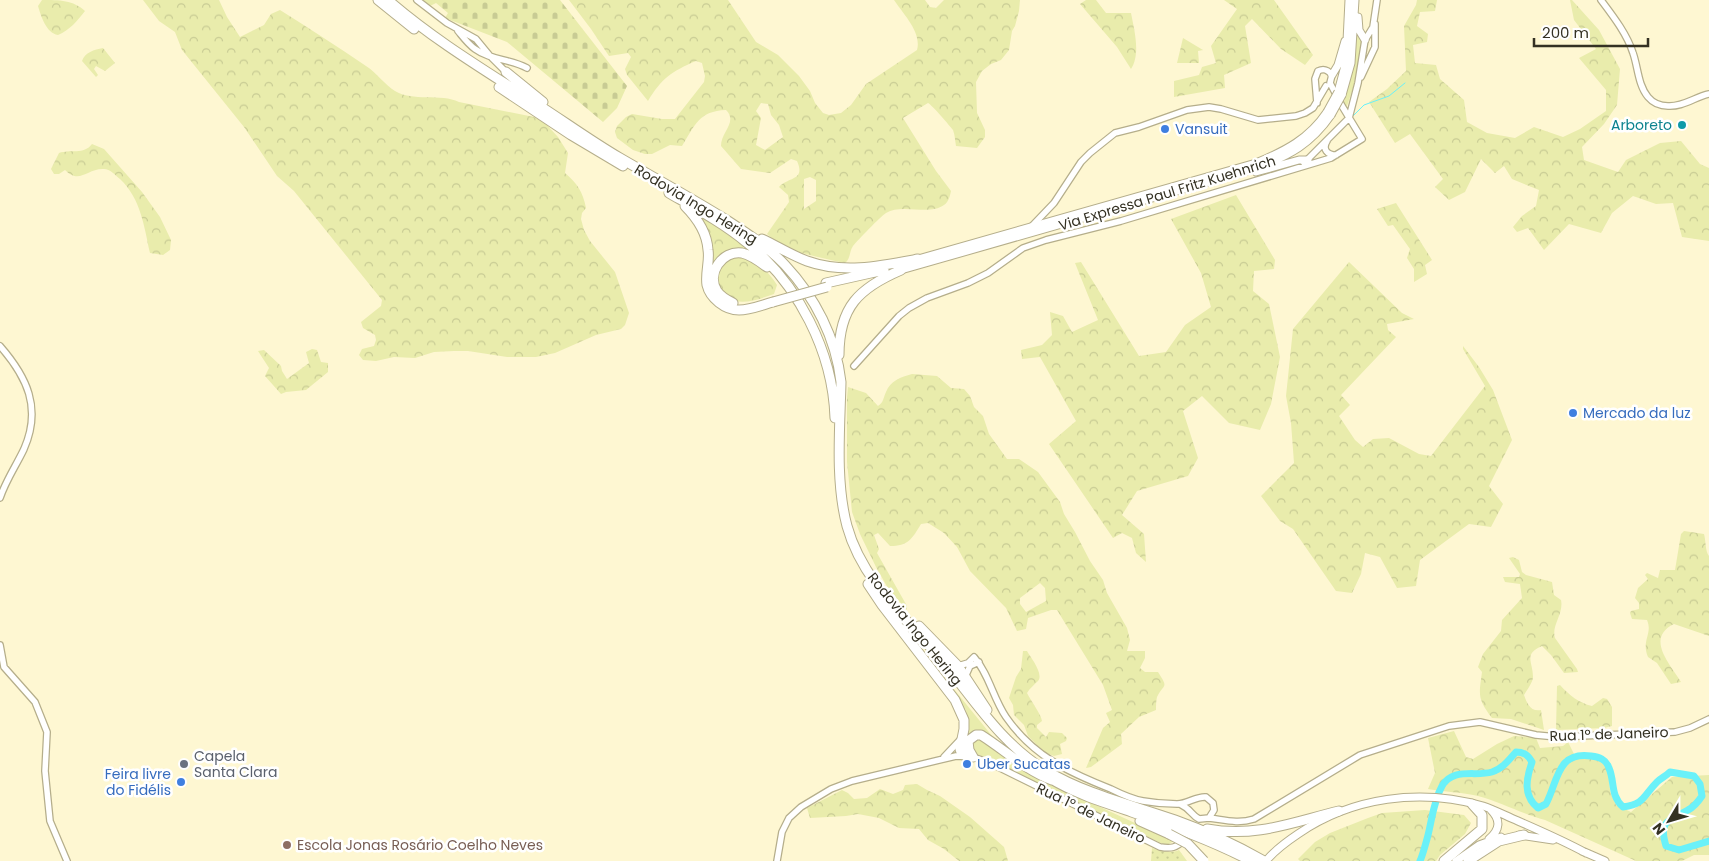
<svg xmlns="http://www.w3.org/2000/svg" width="1709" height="861" font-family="Poppins,sans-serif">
<defs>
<pattern id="forest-crowns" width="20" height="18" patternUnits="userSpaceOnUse" patternTransform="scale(1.25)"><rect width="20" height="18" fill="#e9ecac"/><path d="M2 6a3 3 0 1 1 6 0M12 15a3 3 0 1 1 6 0" fill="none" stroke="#c8cb94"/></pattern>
<pattern id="cemetery-stones" width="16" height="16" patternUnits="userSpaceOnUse" patternTransform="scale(1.25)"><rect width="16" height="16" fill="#e9ecac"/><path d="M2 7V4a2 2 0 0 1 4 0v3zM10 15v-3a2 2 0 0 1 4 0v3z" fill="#c8cb94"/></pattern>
<pattern id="park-dots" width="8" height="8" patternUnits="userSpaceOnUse" patternTransform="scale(1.25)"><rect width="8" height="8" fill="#e9ecac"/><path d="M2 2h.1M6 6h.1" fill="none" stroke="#c8cb94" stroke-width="1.8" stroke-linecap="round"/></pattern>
</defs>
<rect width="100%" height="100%" fill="#fef7d2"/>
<path fill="#e9ecac" d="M1356 30 1363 41 1353 88 1347 106 1343 105C1351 80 1355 57 1356 30Z
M936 667 1001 747 987 735 964 742 969 727 966 710Z
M982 738 1033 776 1174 841 1167 845 1161 843 1031 782 995 762 977 754 974 751 971 742 973 740Z"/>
<path fill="url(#forest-crowns)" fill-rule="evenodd" d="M42 0C60 0 73 0 85 11 77 21 70 30 58 35 46 33 41 16 38 6Z
M143 0H219L227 17 240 37 264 25 271 14 280 10C309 28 338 47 366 66 377 73 385 85 395 91 412 102 441 93 459 102L534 117 545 123 558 137 568 153 565 173C577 183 583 192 586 208L582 213 581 219 584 230 590 241 615 272 629 313 625 325 621 329 596 335 555 353 536 357H507L468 351H454L434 352 415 358 394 357 376 361 363 360 359 355 362 349 374 346 376 340 375 335 363 328 361 322 381 306 382 300 294 191 277 176 244 127 182 50 175 32 159 21Z
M569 0H728L756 42 778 55 799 76 810 91 815 103 823 113 829 115 841 113 851 105 866 84 917 50C922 32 903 14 894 0H925L930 7 936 8 944 0H1020L1019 11 1015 26 1012 31 1009 50 1001 60 991 64 982 71 976 82 977 113 985 130V137L977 148 956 146C955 141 955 135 953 130 950 126 932 105 928 103L903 118 936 171 951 191C950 195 949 202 944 205 929 216 902 203 886 213 880 217 858 240 853 246 849 252 851 258 845 263 818 257 788 253 767 234L789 202 788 195 779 187C788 177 806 181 797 161L791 159 770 173 741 169 721 146C721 132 738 122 726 110 699 111 695 125 682 146L670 145 652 154H645L633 150 617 138 615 132 617 126 626 117 632 114 662 119H675L704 82 705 76 702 63 696 61C672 71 661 79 648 101L627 75 625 69 631 57 628 53 609 56 591 29ZM761 103 768 104 771 115 779 125 783 137 765 150 756 145 761 118 756 111ZM810 177 816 180V201L804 209V179Z
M1086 0H1096L1106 13H1131C1134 29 1141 54 1131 69L1117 47 1080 4Z
M1224 0H1274L1313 55 1305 65 1281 49 1252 19 1245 26 1251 63 1224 75 1225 88 1174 97V81L1199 75 1202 67 1216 63 1211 46 1237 9Z
M1417 0H1437L1435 11 1420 12 1417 26 1428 34 1427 42 1413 45 1415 63 1436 65 1440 79 1464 100 1467 122 1487 133 1515 138 1534 127 1563 137 1580 129 1606 111V90L1579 58 1596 49 1574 20 1570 0H1572L1599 30 1620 69 1617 105 1604 124 1582 147 1584 160 1618 172 1626 160 1660 143 1681 141 1700 164 1709 168V241L1682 237 1673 203 1656 204 1633 196 1612 213 1601 233 1569 224 1544 250 1528 228 1517 232 1513 227 1522 216 1536 206 1539 190 1512 179 1504 166 1495 173 1481 159 1465 192 1449 200 1435 187 1443 179 1410 134 1395 143 1369 102 1387 89 1406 71 1404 26 1416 5Z
M1183 38 1203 50 1198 51 1199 63H1177Z
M103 48 115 63 105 71 96 66 94 69 98 75 96 77 82 61C85 52 94 50 103 48Z
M92 144 104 149 142 192 160 217 171 240 170 250 163 255 150 253C144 226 141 199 120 179 115 175 110 169 104 169 87 168 80 185 65 170L59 174H54L51 169 59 153C70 149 84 155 92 144Z
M1236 195 1275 260 1274 269 1254 271 1253 291 1269 304 1280 357 1271 404 1260 430 1229 423 1202 396 1183 411 1198 458 1188 476 1137 491 1122 515 1144 534 1146 562 1136 553 1132 538 1122 533 1113 538 1049 444 1076 421 1040 357 1022 359 1021 350 1042 345 1052 335 1050 312 1063 316 1072 332 1098 320 1075 263 1081 262 1139 356 1166 352 1185 325 1211 307 1201 273 1171 219Z
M1396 203 1432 260 1425 265 1427 274 1414 282V269L1407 258 1410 249 1393 225 1388 226 1377 209Z
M700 217 720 228 751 251 746 250 715 264 713 293C712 268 714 239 700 217Z
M738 257C756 258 768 271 777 285L774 294C762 298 748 304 735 301 722 298 711 278 721 266 725 261 732 259 738 257Z
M1349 262 1402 313 1414 319 1387 324 1388 330 1396 337 1341 395 1350 405 1339 416 1355 440 1363 447 1373 439 1389 438 1419 454 1431 456 1485 386 1463 349V346L1479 367 1493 390 1512 440 1489 486 1503 504 1491 527 1469 524 1420 560 1416 586 1397 588 1380 557 1365 553 1361 574 1352 593 1336 591 1293 529 1280 521 1261 496 1294 463 1291 423 1286 396 1293 329Z
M312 349 317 350 321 362 328 363V372L306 390 286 392 281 394 265 376 269 368 258 351 264 350 281 366 282 371 287 379 309 363 306 352Z
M912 374 937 376 951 388 964 389 970 396 974 407 983 416 989 434 1007 459H1019L1038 472 1060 502 1064 514 1075 532 1090 561 1103 580 1107 593 1127 628 1130 640 1127 651H1145V658L1140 668 1145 672H1158C1169 689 1164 683 1157 697 1156 701 1156 706 1156 710L1139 717 1121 734 1122 744 1091 767 1086 768 1103 728 1110 722 1106 713 1112 710 1103 685 1057 610H1051L1028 618 1026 629 1017 631 1006 608 970 571 957 547 944 533 928 523 921 524C912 539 908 546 890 546L878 533 874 535 879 549 877 553 907 606V610L889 590 876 567 860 534 852 512 847 462V397L848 387 866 393 878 406C884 402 883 398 886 392 890 381 901 377 912 374ZM1040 583 1045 588 1046 601 1026 612 1020 604V598Z
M1684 531 1704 534C1706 541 1705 551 1709 556V636L1674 624C1645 638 1670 664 1681 682L1671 684 1657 663 1648 657C1641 640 1653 634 1647 620L1632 619 1630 613 1631 611 1639 609V603L1635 598 1638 588 1648 579 1645 575 1647 573 1658 578 1660 570H1675L1681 534Z
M1513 557 1519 560 1522 572 1526 575 1552 582 1554 595 1561 600C1564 614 1551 626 1555 638L1577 669 1578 672 1564 673 1551 655 1542 646C1523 654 1533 662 1533 677 1533 682 1527 690 1524 695 1527 703 1530 712 1541 710L1544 730 1511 719 1492 718C1477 698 1479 695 1482 672L1478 667 1483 654 1501 631 1502 620 1522 598 1520 584 1505 582 1503 577H1519L1520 574 1509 558Z
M1023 651H1027C1031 658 1044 674 1038 681 1034 685 1030 688 1027 693 1031 701 1041 714 1042 721L1037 725V728L1046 737 1049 732 1062 733 1067 738 1066 741 1060 744 1062 754 1054 756 1044 752 1028 736 1024 725 1014 715 1013 705 1009 698 1016 677 1021 669Z
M1560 685C1569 695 1579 703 1592 706L1603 698 1607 699 1612 707V726L1604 728 1556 730 1557 686Z
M1454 731 1466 757 1473 759 1497 744 1514 736 1536 738 1540 748 1563 746 1568 742 1576 758C1590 754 1605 758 1609 773 1610 779 1609 784 1610 790 1611 795 1614 800 1616 805L1631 812 1672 777 1709 775V855H1694L1682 861H1636L1545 820C1522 814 1501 802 1478 796 1462 792 1444 792 1428 789L1435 773 1428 738Z
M917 784 927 790 940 796 970 817 1004 847 1008 861H959L944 849 928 840 919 829 899 828 879 818 858 814 846 816 810 818 807 808 842 790 848 793 854 799 867 798 880 789 893 794 903 790 905 785Z
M1425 810 1464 815 1471 823 1465 834 1440 855 1436 861H1300L1298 859 1315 842 1330 833 1368 818 1382 813Z"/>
<path fill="url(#cemetery-stones)" d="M423 0H560L627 86 617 108 603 122 507 42 445 18 448 13 436 3 430 6Z"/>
<path fill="url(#park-dots)" d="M1152 848C1161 851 1169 854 1179 850L1187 861H1151Z"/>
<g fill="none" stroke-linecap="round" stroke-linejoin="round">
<path stroke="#6af1f9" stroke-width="1" d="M1353 116 1364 105 1389 96 1405 83"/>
<path stroke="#6af1f9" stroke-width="7" d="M1420 861C1423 854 1425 846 1427 839 1432 821 1433 802 1442 786 1453 767 1475 777 1492 772 1502 769 1509 760 1516 752 1524 752 1528 755 1532 762 1526 779 1523 796 1538 808L1546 804C1558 781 1557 751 1591 756 1599 757 1606 759 1609 768 1615 782 1610 795 1623 807 1645 804 1643 796 1657 782 1661 778 1666 776 1670 772L1694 776 1700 784 1702 796C1698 802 1694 807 1688 810 1669 821 1658 820 1666 846L1679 850 1709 841"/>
<g stroke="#b5ae8b" stroke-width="8">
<path id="minor" d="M417 0 447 23 476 39 490 56 506 72
M1601 0C1613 16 1627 34 1633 53 1638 67 1638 85 1648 97 1653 103 1661 106 1668 106 1683 107 1695 97 1709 94
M458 31C463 37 468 44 475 49 490 60 510 59 527 68
M1361 77 1375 47V24
M1349 118 1358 83 1365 40 1373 27 1377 0
M1327 141C1322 149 1327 155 1336 155
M1304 163 1349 118
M1032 226 1054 203 1081 162 1090 153 1115 133 1139 127 1187 110 1209 107 1221 109 1258 120 1296 116 1305 113 1313 108 1326 86
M0 346C27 377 42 408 24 449 16 466 6 480 0 498
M854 366 899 316 909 308 927 298 968 283 988 273 1023 248 1046 240 1121 221 1331 158 1362 139 1342 106 1330 83 1332 75C1328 70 1324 68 1318 71L1315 79 1317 103
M0 645 4 667 35 702 47 732 45 771 50 821 67 861
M958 666 968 663 974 657C989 674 993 698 1006 717 1033 756 1068 772 1111 789 1121 794 1132 799 1143 801 1154 803 1166 804 1177 804 1188 804 1196 796 1206 797L1213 803 1214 810 1209 818 1199 819C1191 815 1191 809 1180 804
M966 675 970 666 979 662
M944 757 960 740
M1209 818C1225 820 1238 824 1254 819L1360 755 1449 726 1480 722 1536 735 1557 737 1675 732 1690 728 1709 719
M777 861 782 832 789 818 801 807 831 789 852 781 956 756 973 757 990 763 1160 847C1171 849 1176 848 1184 840"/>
</g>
<g stroke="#b5ae8b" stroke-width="9">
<path id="major" d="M1358 17 1359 30 1365 40
M1332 75 1338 65 1345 41
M1338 92 1346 62 1349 0
M1342 95 1351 63 1355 0
M1256 172 1299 160H1308
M918 259 1256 163C1285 151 1309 139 1327 112
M901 270 1257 168C1290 155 1311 144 1331 115
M1519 835 1553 840
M1489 839C1500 830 1501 820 1491 810
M1582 851 1605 861
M1266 861C1275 850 1286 842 1298 834 1352 797 1420 788 1483 806 1495 810 1506 816 1518 821 1541 831 1564 841 1586 853
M1456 861 1479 845 1501 837"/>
</g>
<g stroke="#b5ae8b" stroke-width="11">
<path id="highway" d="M378 0 414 29
M388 0C434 40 486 71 537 104 565 122 591 141 620 158 656 179 693 199 728 221 748 234 768 247 785 265 815 297 836 338 841 382 840 428 835 481 847 526 862 581 908 620 944 663 975 701 1002 744 1045 770 1085 794 1132 805 1175 820 1206 831 1236 845 1264 861
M506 72 543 102
M499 87 571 135 623 166
M669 193C695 208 723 223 746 242 798 283 833 352 835 418
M685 206C697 218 707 233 708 250 710 261 705 273 707 285 710 298 725 310 739 310 750 310 762 305 773 302
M762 239C777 246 791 255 807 261 843 274 881 266 918 259
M826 283 884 270
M733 303C727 300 721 297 717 291 706 274 722 250 742 253 751 255 759 261 767 267
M839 355C839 307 859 288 901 270
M868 584 882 605 955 700 964 720V729L960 749 961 752 966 756
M919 626 958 666 987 710
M973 757 969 750 968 741 976 735H981C1005 750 1025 770 1052 780
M1048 777C1072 792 1099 801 1126 810 1168 825 1211 840 1251 861
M1140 821 1169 834
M1207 829C1256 838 1293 822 1339 811
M1444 861 1482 829V815L1472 804
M1468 861 1499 841 1524 835"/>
</g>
<use href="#minor" stroke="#fff" stroke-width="5.5"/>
<use href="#major" stroke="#fff" stroke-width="7"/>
<use href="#highway" stroke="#fff" stroke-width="9"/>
<g stroke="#b5ae8b" stroke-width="9" stroke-linecap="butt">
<path id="major-bridge" d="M1327 112 1338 92
M1331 115 1342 95"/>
</g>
<g stroke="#b5ae8b" stroke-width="11" stroke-linecap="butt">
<path id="highway-bridge" d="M773 302 827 287
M1169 834 1188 844 1204 861"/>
</g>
<use href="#major-bridge" stroke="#fff" stroke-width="7"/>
<use href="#highway-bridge" stroke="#fff" stroke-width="9"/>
</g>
<circle fill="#0f9aa8" stroke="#fff" stroke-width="2" cx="1682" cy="125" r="5"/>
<g fill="#3f7fe0" stroke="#fff" stroke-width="2">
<circle cx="1165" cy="129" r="5"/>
<circle cx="1573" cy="413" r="5"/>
<circle cx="967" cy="764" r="5"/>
<circle cx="181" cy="782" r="5"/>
</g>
<circle fill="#6b7280" stroke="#fff" stroke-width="2" cx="184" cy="764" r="5"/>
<circle fill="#8d6e63" stroke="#fff" stroke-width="2" cx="287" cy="845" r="5"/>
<g text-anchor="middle" stroke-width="5" stroke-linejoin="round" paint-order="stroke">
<g font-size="14" fill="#0d838f" stroke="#fff" text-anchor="end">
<text x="1672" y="130">Arboreto</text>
</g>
<g font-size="14" fill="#366cbe" stroke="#fff" text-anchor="start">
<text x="1175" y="134">Vansuit</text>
<text x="1583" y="418">Mercado da luz</text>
<text x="977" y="769">Uber Sucatas</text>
<text x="171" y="779" text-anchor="end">Feira livre<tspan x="171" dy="16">do Fidélis</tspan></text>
</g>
<g font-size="14" fill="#343123" stroke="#fff">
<text transform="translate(1167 193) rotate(-17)" y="5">Via Expressa Paul Fritz Kuehnrich</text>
<text transform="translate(696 204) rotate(31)" y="5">Rodovia Ingo Hering</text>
<text transform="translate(915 629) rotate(51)" y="5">Rodovia Ingo Hering</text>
<text transform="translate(1609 734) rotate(-2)" y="5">Rua 1º de Janeiro</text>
<text transform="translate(1091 813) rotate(26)" y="5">Rua 1º de Janeiro</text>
</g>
<g font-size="14" fill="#5b616d" stroke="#fff" text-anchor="start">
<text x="194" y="761">Capela<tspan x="194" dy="16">Santa Clara</tspan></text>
</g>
<g font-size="14" fill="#785e54" stroke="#fff" text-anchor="start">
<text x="297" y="850">Escola Jonas Rosário Coelho Neves</text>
</g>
</g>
<g transform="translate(1669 821) rotate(232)" stroke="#ffffff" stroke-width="4" paint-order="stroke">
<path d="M0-4L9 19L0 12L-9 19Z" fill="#343123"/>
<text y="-8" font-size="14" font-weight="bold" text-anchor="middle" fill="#343123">N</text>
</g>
<path d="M1534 38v8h114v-8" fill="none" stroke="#343123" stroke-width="2.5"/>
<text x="1542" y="38" font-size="15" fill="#343123" stroke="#ffffff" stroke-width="4" paint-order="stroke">200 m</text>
</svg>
